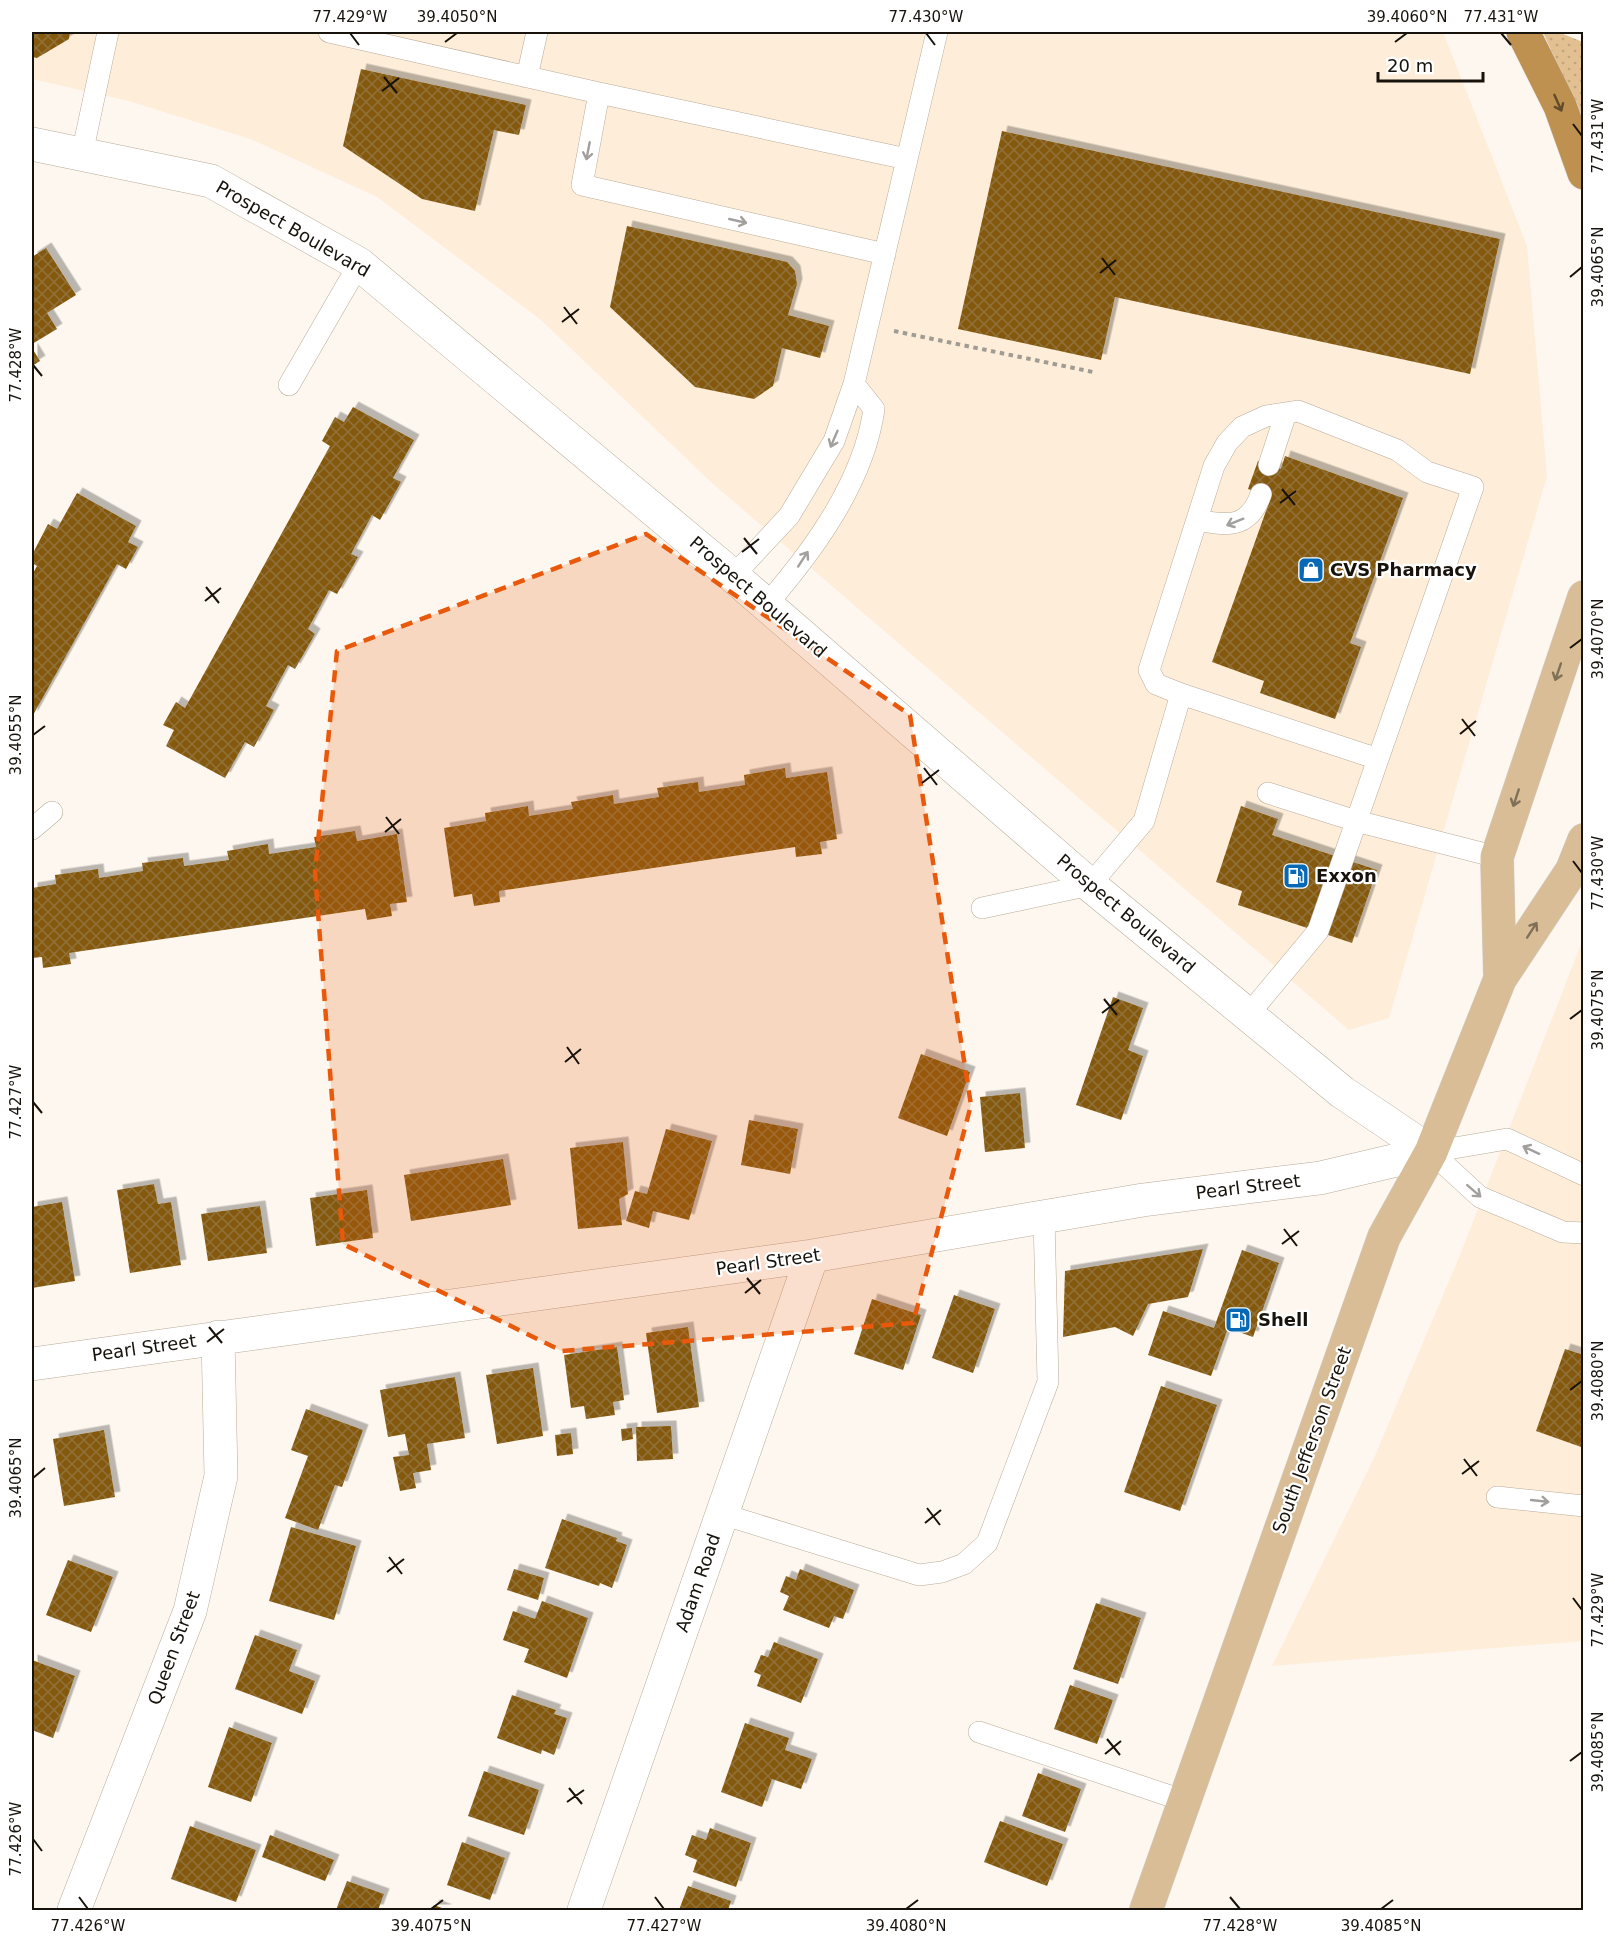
<svg xmlns="http://www.w3.org/2000/svg" width="1615" height="1942" font-family="'DejaVu Sans',sans-serif">
<defs>
<pattern id="grass-dots" width="8" height="8" patternUnits="userSpaceOnUse" patternTransform="scale(1.5)"><rect width="8" height="8" fill="#e3c092"/><path d="M2 2h.1M6 6h.1" fill="none" stroke="#c2a47d" stroke-width="1.8" stroke-linecap="round"/></pattern>
<pattern id="building-cross-hatch" width="8" height="8" patternUnits="userSpaceOnUse" patternTransform="scale(1.5)"><rect width="8" height="8" fill="#845910"/><path d="M0 0l8 8M0 8l8-8" fill="none" stroke="#91713a"/></pattern>
<filter id="shadow"><feDropShadow dx="5.5" dy="-5.5" stdDeviation="0" flood-color="#0004"/></filter>
</defs>
<rect width="100%" height="100%" fill="#fdf7ef"/>
<path fill="#feeed9" d="M32 32H1443L1527 246 1547 476 1389 1018 1349 1030 712 483 541 320 377 197 253 140 129 101 32 79Z
M1583 939V1641L1272 1666 1374 1458 1460 1255Z"/>
<path fill="url(#grass-dots)" d="M1543 32H1558L1583 42V122Z"/>
<path fill="url(#building-cross-hatch)" filter="url(#shadow)" d="M32 32H70L69 39 37 58 32 57Z
M361 69 526 105 519 135 494 130 475 211 422 199 343 146Z
M1002 131 1500 239 1470 374 1115 297 1101 360 958 329Z
M627 226 787 262 795 271 797 284 788 315 829 326 820 358 782 348 773 386 754 399 695 387 610 307Z
M46 248 76 295 47 313 57 329 32 344V257Z
M32 348 40 361 32 366Z
M353 407 414 440 393 478 401 482 380 520 372 515 351 554 358 557 337 594 329 590 308 629 315 634 295 669 288 665 266 706 274 710 254 747 245 742 225 778 166 746 174 730 163 725 176 702 185 708 330 446 322 441 335 417 344 422Z
M1285 456 1403 498 1350 643 1361 647 1335 719 1260 693 1264 681 1212 662 1271 497 1248 489 1258 461 1281 469Z
M77 493 136 526 128 542 138 547 126 569 117 564 32 717V575L37 566 32 563V555L48 524 57 529Z
M785 768 786 778 827 772 837 839 820 842 822 854 796 857 795 847 499 891 500 902 474 906 472 894 454 897 444 828 486 821 485 813 528 806 529 816 573 809 571 802 613 795 614 804 659 797 657 788 698 782 699 792 745 785 744 775Z
M1241 806 1278 819 1272 835 1377 870 1352 943 1238 905 1242 891 1216 882Z
M355 831 357 841 397 834 407 902 390 904 392 916 367 920 365 909 69 953 71 964 43 968 42 957 32 958V888L56 884 55 875 98 869 99 878 143 871 142 863 183 858 184 866 229 860 227 851 268 844 269 854 316 847 314 837Z
M1113 997 1143 1008 1128 1050 1143 1056 1121 1120 1076 1105Z
M921 1054 970 1072 947 1136 898 1118Z
M1020 1093 1025 1148 985 1152 980 1097Z
M749 1120 798 1129 790 1174 741 1165Z
M666 1129 712 1141 689 1220 653 1211 649 1228 626 1221 635 1191 647 1194Z
M623 1142 628 1194 619 1199 622 1225 578 1229 570 1148Z
M503 1159 511 1205 411 1221 404 1175Z
M154 1184 158 1204 171 1202 181 1265 130 1273 117 1190Z
M367 1190 373 1238 316 1246 310 1198Z
M62 1202 75 1281 32 1288V1207Z
M260 1206 267 1253 208 1261 201 1214Z
M1203 1249 1188 1297 1148 1304 1133 1336 1115 1327 1063 1337 1065 1271Z
M1242 1250 1279 1263 1253 1337 1228 1328 1211 1376 1148 1355 1163 1311 1214 1328Z
M954 1295 995 1309 973 1373 932 1358Z
M872 1299 921 1315 903 1370 854 1354Z
M688 1327 699 1407 657 1413 646 1333Z
M617 1347 624 1400 613 1402 615 1415 586 1419 584 1406 571 1408 564 1355Z
M1565 1349 1584 1355V1448L1536 1431Z
M533 1368 543 1436 497 1444 486 1375Z
M455 1377 465 1438 427 1444 431 1470 413 1473 416 1488 400 1491 393 1457 409 1455 405 1434 388 1437 380 1390Z
M1161 1386 1217 1405 1180 1511 1124 1492Z
M306 1409 363 1430 342 1487 335 1485 318 1530 285 1518 308 1456 291 1450Z
M671 1426 673 1459 637 1461 636 1427Z
M632 1428 633 1439 622 1441 621 1429Z
M104 1430 115 1497 64 1506 53 1439Z
M571 1433 573 1454 557 1456 555 1435Z
M562 1519 617 1538 616 1541 627 1545 612 1588 600 1583 599 1586 545 1568Z
M291 1527 356 1546 334 1620 269 1601Z
M68 1560 113 1577 91 1632 46 1615Z
M514 1569 544 1578 538 1600 507 1590Z
M800 1569 854 1590 843 1619 834 1616 829 1628 783 1610 789 1596 780 1592 786 1576 796 1580Z
M542 1601 588 1618 567 1678 524 1662 529 1649 503 1640 513 1611 535 1619Z
M1096 1603 1141 1618 1118 1684 1073 1669Z
M255 1635 297 1650 289 1671 315 1681 302 1714 235 1689Z
M774 1642 818 1659 801 1703 757 1686 761 1675 754 1672 761 1655 768 1657Z
M32 1660 75 1676 53 1738 32 1730Z
M1070 1685 1113 1700 1097 1744 1054 1729Z
M512 1695 556 1710 554 1714 567 1718 554 1755 542 1750 541 1754 497 1738Z
M745 1723 789 1738 785 1750 812 1759 801 1789 772 1779 762 1807 721 1792Z
M229 1727 272 1743 251 1802 208 1787Z
M484 1771 539 1790 524 1835 468 1816Z
M1038 1773 1081 1789 1065 1832 1022 1816Z
M1000 1821 1063 1844 1047 1886 984 1862Z
M190 1826 256 1850 236 1902 171 1879Z
M710 1828 751 1843 736 1887 693 1872 697 1860 685 1855 692 1835 706 1840Z
M270 1835 334 1860 325 1881 262 1857Z
M462 1842 505 1858 490 1900 447 1885Z
M347 1881 384 1894 378 1910H336Z
M688 1886 731 1901 728 1910H679Z
M434 1905 447 1910H432Z"/>
<g fill="none" stroke-linecap="round" stroke-linejoin="round">
<g stroke="#b9ab99" stroke-width="22">
<path id="service" d="M329 32 599 93 907 159
M527 77 537 32
M599 93 582 185 885 254
M82 154 108 32
M289 385 359 264
M1269 465 1286 413
M1197 520C1227 526 1249 529 1261 494
M733 576 789 516 834 441 854 384 937 32
M767 604C814 550 864 481 874 409L854 384
M1268 793 1356 821 1497 857
M32 829 52 812
M982 908 1090 885 1144 821 1181 694
M1248 1015 1318 931 1473 487 1427 472 1397 450 1298 411 1266 416 1242 427 1227 443 1214 466 1149 670 1156 684 1181 694 1378 759
M1431 1152 1480 1197 1563 1232 1584 1233
M1431 1152 1507 1139 1584 1175
M1497 1497 1584 1506
M722 1514 919 1575 942 1572 964 1564 987 1543 1048 1382 1044 1217
M979 1732 1185 1801"/>
</g>
<g stroke="#b9ab99" stroke-width="34">
<path id="minor" d="M32 1364 812 1256 1143 1200 1320 1178 1431 1152
M74 1910 190 1611 221 1476 218 1337
M584 1910 812 1256"/>
</g>
<g stroke="#b9ab99" stroke-width="34">
<path id="tertiary" d="M32 144 211 181 359 264 733 576 1090 885 1342 1092 1431 1152"/>
</g>
<g stroke="#d5d4d3" stroke-width="34">
<path id="primary" d="M1500 979 1497 857 1584 597
M1146 1910 1384 1237 1431 1152 1500 979 1572 870 1584 840"/>
</g>
<g stroke="#d5d4d3" stroke-width="34">
<path id="motorway" d="M1523 32 1560 106 1584 173"/>
</g>
<path stroke="#a09b93" stroke-width="4" stroke-dasharray="4.5 4.5" stroke-linecap="butt" d="M894 331 1093 372"/>
<use href="#service" stroke="#fff" stroke-width="21"/>
<use href="#minor" stroke="#fff" stroke-width="33"/>
<use href="#tertiary" stroke="#fff" stroke-width="33"/>
<use href="#primary" stroke="#d8bd97" stroke-width="33"/>
<use href="#motorway" stroke="#be9151" stroke-width="33"/>
</g>
<defs><path id="oneway-shaft" d="M-6 0H5M1.5-3L5.5 0L1.5 3" fill="none" stroke-width="1.6" stroke-linecap="round" stroke-linejoin="round" transform="scale(1.5)"/></defs>
<use stroke="#624b2a" href="#oneway-shaft" transform="translate(1558 103) rotate(66)"/>
<g stroke="#a2a09d">
<use href="#oneway-shaft" transform="translate(588 151) rotate(101)"/>
<use href="#oneway-shaft" transform="translate(738 221) rotate(13)"/>
<use href="#oneway-shaft" transform="translate(834 439) rotate(113)"/>
<use href="#oneway-shaft" transform="translate(1235 522) rotate(158)"/>
<use href="#oneway-shaft" transform="translate(803 559) rotate(-57)"/>
<use href="#oneway-shaft" transform="translate(1531 1150) rotate(-155)"/>
<use href="#oneway-shaft" transform="translate(1474 1191) rotate(41)"/>
<use href="#oneway-shaft" transform="translate(1540 1501) rotate(6)"/>
</g>
<g stroke="#817058">
<use href="#oneway-shaft" transform="translate(1558 672) rotate(109)"/>
<use href="#oneway-shaft" transform="translate(1516 798) rotate(108)"/>
<use href="#oneway-shaft" transform="translate(1532 930) rotate(-57)"/>
</g>
<path fill="#e8590c" fill-opacity="0.2" stroke="#e8590c" stroke-width="4.5" stroke-dasharray="12 8" stroke-linejoin="round" d="M646 534 910 715 971 1105 913 1323 562 1351 343 1244 315 872 337 651Z"/>
<path fill="none" stroke="#17120b" stroke-width="2" d="M350 33 359 45M926 33 935 45M1501 33 1511 45M445 42 457 33M1395 42 1407 33M384 77 397 93M382 91 399 78M1573 124 1582 136M1102 258 1115 275M1100 273 1116 260M1570 277 1582 267M564 307 577 324M562 322 579 309M33 365 42 376M1282 489 1295 505M1280 503 1296 491M744 538 757 554M742 552 759 539M206 587 219 603M205 601 221 588M1570 648 1582 639M1462 719 1475 736M1460 734 1476 721M33 735 45 726M924 768 937 785M922 783 939 770M386 817 399 834M385 832 401 819M1573 861 1582 873M1104 999 1117 1015M1102 1013 1119 1000M1570 1019 1582 1010M567 1047 579 1064M565 1062 581 1049M33 1102 42 1113M1284 1229 1297 1246M1282 1244 1299 1231M747 1278 760 1294M745 1293 761 1280M209 1327 222 1343M207 1342 224 1329M1570 1390 1582 1381M1464 1459 1477 1476M1462 1474 1479 1461M33 1478 45 1468M927 1508 940 1525M925 1523 941 1510M389 1557 402 1574M387 1572 404 1559M1573 1598 1582 1610M1107 1739 1120 1755M1105 1754 1121 1741M1570 1761 1582 1752M569 1788 582 1804M567 1802 584 1790M33 1839 42 1851M79 1897 88 1909M655 1897 664 1909M1230 1897 1240 1909M431 1909 443 1900M906 1909 918 1900M1381 1909 1393 1900"/>
<defs>
<g id="shop-square" transform="scale(1.35)"><rect x="-9" y="-9" width="18" height="18" rx="4" fill="#0769b5" stroke="#fff"/><path d="M-5-2.5h2.3a2.7 3.5 0 0 1 5.4 0H5L5.5 6h-11ZM-1.5-2.5h3a1.5 2.3 0 0 0-3 0Z" fill="#fff"/></g>
<g id="fuel-square" transform="scale(1.35)"><rect x="-9" y="-9" width="18" height="18" rx="4" fill="#0769b5" stroke="#fff"/><path d="M-5.5-6h7V0h2V4h1.3V-2.5L3-4.5l.8-.8L6-3V5H2.5V1h-1V6h-7ZM-4.2-4.7v3.2H.2V-4.7Z" fill="#fff"/></g>
</defs>
<g fill-rule="evenodd">
<use href="#shop-square" x="1311" y="570"/>
<use href="#fuel-square" x="1296" y="876"/>
<use href="#fuel-square" x="1238" y="1320"/>
</g>
<g text-anchor="middle" stroke-width="4.5" stroke-linejoin="round" paint-order="stroke">
<g font-size="18" fill="#17120b" stroke="#fff">
<text transform="translate(293 229) rotate(30)" y="6">Prospect Boulevard</text>
<text transform="translate(758 597) rotate(41)" y="6">Prospect Boulevard</text>
<text transform="translate(1126 914) rotate(40)" y="6">Prospect Boulevard</text>
<text transform="translate(1248 1187) rotate(-7)" y="6">Pearl Street</text>
<text transform="translate(768 1262) rotate(-8)" y="6">Pearl Street</text>
<text transform="translate(144 1348) rotate(-8)" y="6">Pearl Street</text>
<text transform="translate(1312 1440) rotate(-70)" y="6">South Jefferson Street</text>
<text transform="translate(698 1583) rotate(-71)" y="6">Adam Road</text>
<text transform="translate(174 1648) rotate(-70)" y="6">Queen Street</text>
</g>
<g font-size="18" font-weight="bold" fill="#17120b" stroke="#fff" text-anchor="start">
<text x="1330" y="576">CVS Pharmacy</text>
<text x="1316" y="882">Exxon</text>
<text x="1258" y="1326">Shell</text>
</g>
</g>
<rect width="1615" height="1942" fill="none" stroke="#ffffff" stroke-width="66"/>
<path d="M1378 72v9h105v-9" fill="none" stroke="#17120b" stroke-width="3"/>
<text x="1387" y="72" font-size="18" fill="#17120b" stroke="#ffffff" stroke-width="4.5" paint-order="stroke">20 m</text>
<rect x="33" y="33" width="1549" height="1876" fill="none" stroke="#17120b" stroke-width="2"/>
<g font-size="15" text-anchor="middle" fill="#17120b">
<text x="350" y="22">77.429°W</text>
<text x="457" y="22">39.4050°N</text>
<text x="926" y="22">77.430°W</text>
<text x="1407" y="22">39.4060°N</text>
<text x="1501" y="22">77.431°W</text>
<text transform="translate(1598 136) rotate(-90)" y="5">77.431°W</text>
<text transform="translate(1598 267) rotate(-90)" y="5">39.4065°N</text>
<text transform="translate(16 365) rotate(-90)" y="5">77.428°W</text>
<text transform="translate(1598 639) rotate(-90)" y="5">39.4070°N</text>
<text transform="translate(16 735) rotate(-90)" y="5">39.4055°N</text>
<text transform="translate(1598 873) rotate(-90)" y="5">77.430°W</text>
<text transform="translate(1598 1010) rotate(-90)" y="5">39.4075°N</text>
<text transform="translate(16 1102) rotate(-90)" y="5">77.427°W</text>
<text transform="translate(1598 1381) rotate(-90)" y="5">39.4080°N</text>
<text transform="translate(16 1478) rotate(-90)" y="5">39.4065°N</text>
<text transform="translate(1598 1610) rotate(-90)" y="5">77.429°W</text>
<text transform="translate(1598 1752) rotate(-90)" y="5">39.4085°N</text>
<text transform="translate(16 1839) rotate(-90)" y="5">77.426°W</text>
<text x="88" y="1931">77.426°W</text>
<text x="431" y="1931">39.4075°N</text>
<text x="664" y="1931">77.427°W</text>
<text x="906" y="1931">39.4080°N</text>
<text x="1240" y="1931">77.428°W</text>
<text x="1381" y="1931">39.4085°N</text>
</g>
</svg>
